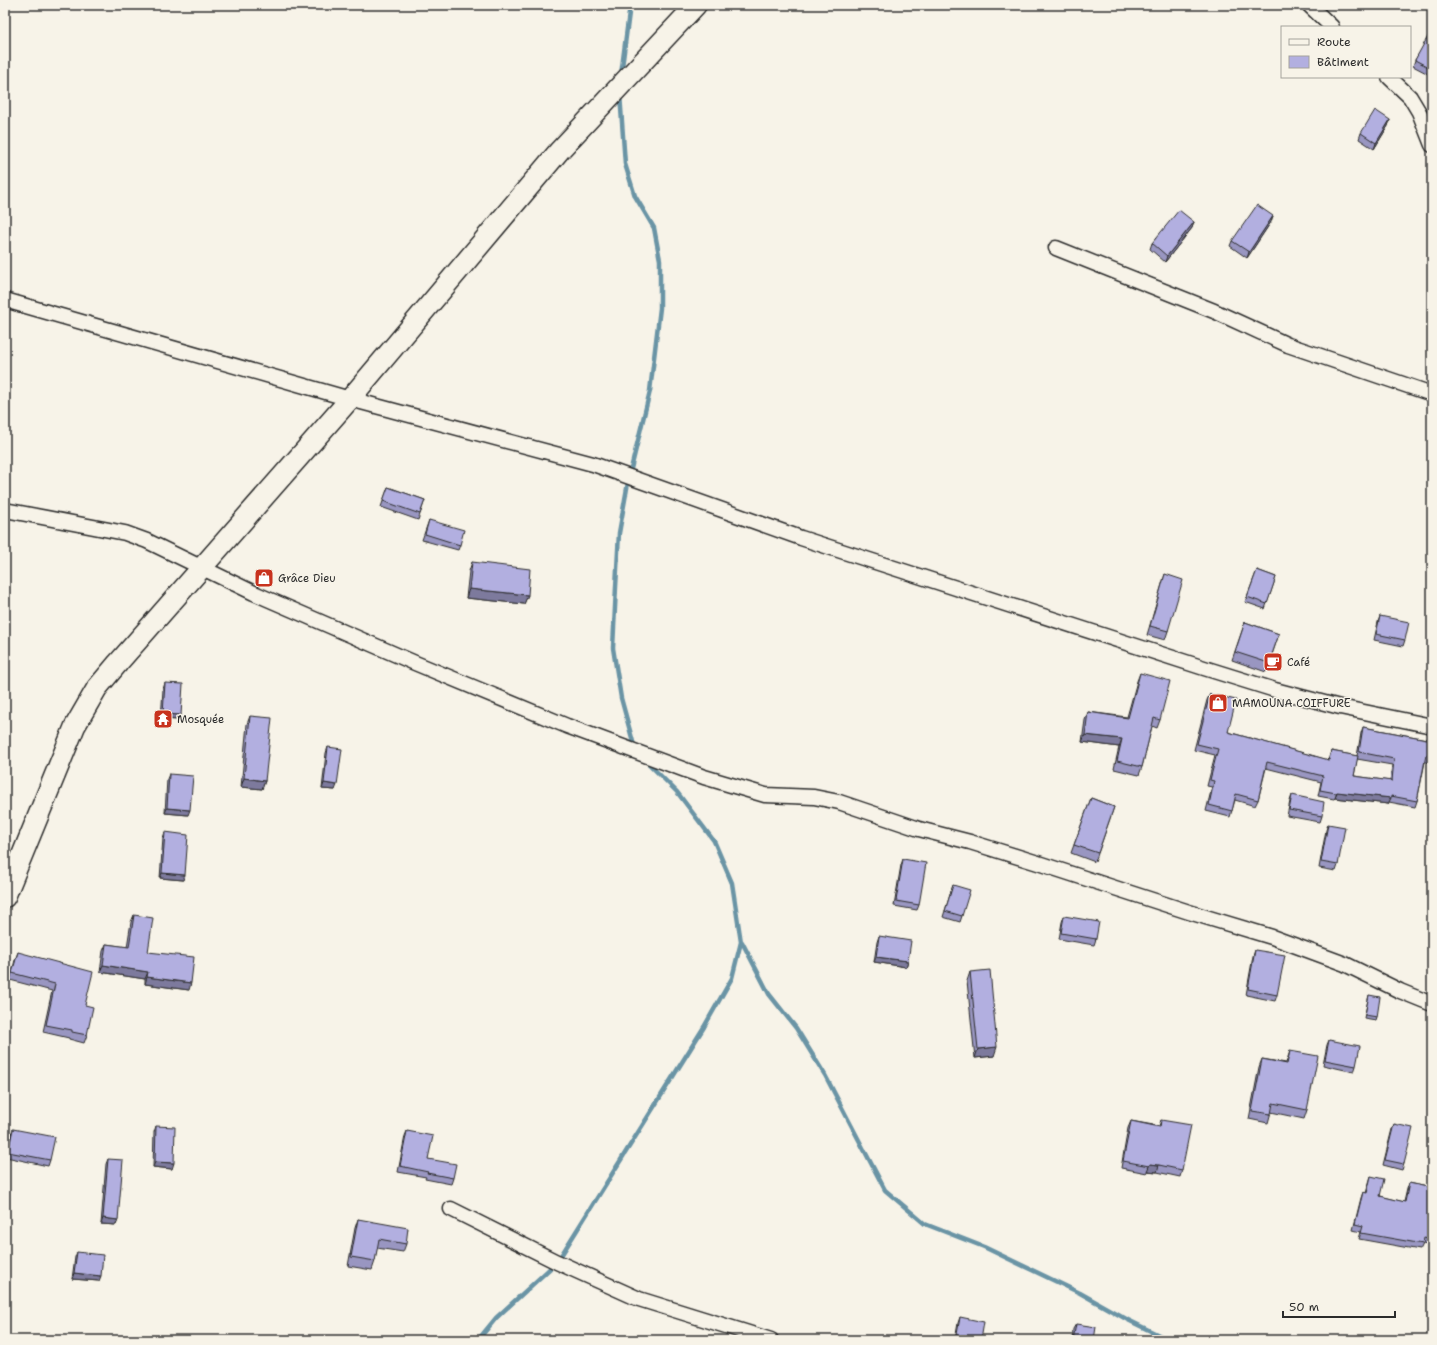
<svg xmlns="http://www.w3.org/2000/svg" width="1437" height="1345" font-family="'Shantell Sans',sans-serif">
<rect width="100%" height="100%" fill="#f7f3e8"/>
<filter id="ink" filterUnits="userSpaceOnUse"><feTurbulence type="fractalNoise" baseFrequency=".025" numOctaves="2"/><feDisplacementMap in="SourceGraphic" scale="8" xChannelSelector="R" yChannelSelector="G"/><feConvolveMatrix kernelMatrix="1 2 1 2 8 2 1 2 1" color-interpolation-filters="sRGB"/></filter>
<g filter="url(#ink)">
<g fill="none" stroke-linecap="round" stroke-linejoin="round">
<path stroke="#6b94a5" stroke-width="4.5" d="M621 75 630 5
M620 94 625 164 635 196 654 228 660 260V308L650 391 629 477 619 533 616 587 613 648 621 698 635 749
M742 942 769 994 796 1028 825 1075 885 1190 925 1224 984 1247 1080 1293 1128 1320 1169 1340
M478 1340 496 1318 557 1262 704 1027 732 978 741 942 732 883 714 841 677 792 645 760"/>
<g stroke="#2b2b2b" stroke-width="17">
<path id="street" d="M1309 5 1332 27
M1389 77 1410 97 1419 112 1432 145
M1056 248 1214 311 1288 345 1432 394
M5 300 350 399 593 464 801 538 1201 667 1275 690 1340 707 1432 726
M5 510 125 533 147 541 254 593 415 663 567 726 704 777 765 795 814 797 839 802 919 829 970 842 1038 863 1189 912 1272 937 1345 964 1400 991 1432 1004
M451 1209 557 1262 639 1299 771 1340"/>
</g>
<g stroke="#2b2b2b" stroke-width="23">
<path id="secondary" d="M5 897 75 726 97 688 118 663 350 399 560 150 696 5"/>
</g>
<use href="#street" stroke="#f7f3e8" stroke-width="14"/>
<use href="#secondary" stroke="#f7f3e8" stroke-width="20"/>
</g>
<path fill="#9996c1" stroke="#2b2b2b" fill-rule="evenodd" d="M1432 32V76L1413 66 1415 60Z
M1390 120 1388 126 1374 149 1359 139 1361 133Z
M1194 222 1192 228 1165 262 1150 249 1152 243Z
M1271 222 1247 258 1230 246 1232 241Z
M388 487 425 500 418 520 381 507Z
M429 520 460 545 458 550 422 540Z
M472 562 528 595 524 604 466 598 469 571Z
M1257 570 1276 577 1265 609 1245 602Z
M1165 574 1168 631 1165 640 1147 635Z
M1380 616 1405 640 1403 646 1374 640 1378 622Z
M1245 622 1279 634 1266 672 1232 660Z
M1140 673 1160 720 1157 728 1152 726 1142 767 1139 775 1114 769 1119 747 1082 742 1085 720 1088 712 1127 717 1137 681Z
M165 683 181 715 179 720 161 719 163 689Z
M1210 694 1228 732 1328 760 1331 751 1357 756 1361 733 1363 727 1432 740V763L1425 762 1417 801 1415 807 1389 802 1388 804 1335 798 1334 799 1318 796 1321 782 1266 768 1258 800 1255 806 1235 800 1230 817 1206 811 1212 787 1207 786 1215 755 1194 750 1207 700ZM1357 759 1392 765 1390 781 1354 776Z
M250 716 265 781 262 789 241 787 247 724Z
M328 747 335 790 322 789 326 753Z
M169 774 188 815 165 813 167 779Z
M1292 795 1322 816 1320 822 1287 816 1290 801Z
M1091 798 1114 807 1095 862 1071 853Z
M1328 824 1338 865 1336 871 1319 868 1326 830Z
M165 832 183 880 160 878 163 838Z
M903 859 919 905 917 910 894 906 901 865Z
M953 885 962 916 960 922 943 917Z
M134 915 148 952 189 990 145 984V979L100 972 103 951 106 944 127 947 131 922Z
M1064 916 1096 939 1094 945 1059 939 1062 922Z
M879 936 908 961 906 967 874 962 877 942Z
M1255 950 1277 995 1275 1001 1246 995 1253 956Z
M18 952 85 1005 87 1035 84 1043 69 1039V1038L43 1032 52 991 10 980 15 960Z
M970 972 994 1056 975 1058 967 981Z
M1369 995 1377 1017 1376 1020 1364 1018Z
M1329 1040 1356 1066 1354 1072 1323 1065 1327 1045Z
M1290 1051 1307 1110 1304 1119 1271 1112 1268 1123 1249 1119 1259 1067 1262 1059 1286 1063Z
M1161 1120 1182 1170 1180 1177 1157 1172 1147 1171V1173L1121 1168 1128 1128 1131 1121 1159 1126Z
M1394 1124 1404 1164 1402 1170 1383 1165 1392 1129Z
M156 1126 172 1169 153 1167 154 1132Z
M13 1129 50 1160 48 1166 6 1157 11 1134Z
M407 1131 428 1159 453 1178 451 1184 425 1179 426 1177 398 1172 405 1136Z
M108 1159 118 1220 116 1225 101 1224 106 1164Z
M1371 1176 1380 1196 1404 1202 1407 1189 1409 1183 1432 1188V1247L1423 1244 1420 1250 1359 1239 1361 1232 1353 1230 1361 1198 1363 1192 1366 1193Z
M358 1219 406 1244 403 1252 377 1248 375 1261 372 1270 348 1266 355 1228Z
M77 1252 99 1281 72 1279 75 1257Z
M960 1317 981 1340H955L958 1323Z
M1076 1324 1094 1340H1072L1073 1329Z"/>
<path fill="#7d7a9d" stroke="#2b2b2b" d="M1390 120 1388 126 1374 149 1376 143Z
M1273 216 1271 222 1247 258 1249 252Z
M1194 222 1192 228 1165 262 1167 256Z
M469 589 528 595 524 604 466 598Z
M163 714 181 715 179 720 161 719Z
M1085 735 1122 739 1119 747 1082 742Z
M244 778 265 781 262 789 241 787Z
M324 783 337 785 335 790 322 789Z
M1337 792 1391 798 1388 804 1335 798Z
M167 808 190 810 188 815 165 813Z
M162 873 185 875 183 880 160 878Z
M876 957 908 961 906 967 874 962Z
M103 965 148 972 145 979 100 972Z
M147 977 191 983 189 990 145 984Z
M997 1047 994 1056 975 1058 978 1049Z
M155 1162 174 1163 172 1169 153 1167Z
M1150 1164 1159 1165 1157 1172 1147 1171Z
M103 1218 118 1220 116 1225 101 1224Z
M74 1273 101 1276 99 1281 72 1279Z"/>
<path fill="#b2afe0" stroke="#2b2b2b" d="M1431 31 1432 32V69L1415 60Z
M1375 110 1390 120 1376 143 1361 133Z
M1257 205 1273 216 1249 252 1232 241Z
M1179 210 1194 222 1167 256 1152 243Z
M388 487 425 500 420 514 383 501Z
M429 520 464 530 460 545 425 534Z
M472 562 530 569 528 595 469 589Z
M1257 570 1276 577 1267 604 1247 597Z
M1165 574 1183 580 1168 631 1150 626Z
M1380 616 1409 622 1405 640 1376 634Z
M1245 622 1279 634 1269 663 1235 652Z
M1140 673 1170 681 1160 720 1154 718 1142 767 1117 761 1122 739 1085 735 1088 712 1128 718Z
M165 683 183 684 181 715 163 714Z
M1210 694 1236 700 1228 732 1329 760 1331 751 1358 756 1354 776 1392 781 1394 759 1359 752 1363 727 1432 740V757L1426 755 1417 801 1391 796V798L1337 792 1336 793 1320 790 1323 776 1267 762 1258 800 1236 794 1232 811 1209 805 1214 781 1210 780 1218 749 1197 744Z
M250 716 272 718 265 781 244 778Z
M328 747 342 749 337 785 324 783Z
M169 774 193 776 190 810 167 808Z
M1292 795 1324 802 1322 816 1289 810Z
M1091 798 1114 807 1098 853 1074 845Z
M1328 824 1345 827 1338 865 1321 862Z
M165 832 188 835 185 875 162 873Z
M903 859 926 863 919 905 896 901Z
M953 885 970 890 962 916 945 911Z
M134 915 153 918 148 952 194 957 191 983 147 977 148 972 103 965 106 944 129 947Z
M1064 916 1099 922 1096 939 1061 933Z
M879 936 911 941 908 961 876 957Z
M1255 950 1285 955 1277 995 1248 989Z
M18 952 93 972 85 1005 93 1007 87 1035 72 1032V1030L46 1025 55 984 12 973Z
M990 970 997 1047 978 1049 970 972Z
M1369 995 1380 997 1377 1017 1365 1015Z
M1329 1040 1360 1046 1356 1066 1325 1060Z
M1290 1051 1318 1056 1307 1110 1273 1103 1271 1114 1252 1111 1262 1059 1287 1064Z
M1161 1120 1191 1125 1182 1170 1159 1165 1150 1164 1149 1166 1123 1161 1131 1121 1160 1127Z
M1394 1124 1413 1128 1404 1164 1385 1160Z
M156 1126 175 1127 174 1163 155 1162Z
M13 1129 55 1137 50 1160 8 1152Z
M407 1131 433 1136 428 1159 456 1164 453 1178 427 1173 428 1172 400 1166Z
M108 1159 123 1160 118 1220 103 1218Z
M1371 1176 1384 1179 1380 1196 1405 1202 1409 1183 1432 1188V1240L1424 1238 1423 1244 1361 1233 1363 1226 1355 1224 1363 1192 1367 1193Z
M358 1219 408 1228 406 1244 379 1239 375 1261 351 1257Z
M77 1252 103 1255 101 1276 74 1273Z
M960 1317 984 1322 981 1340H956Z
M1076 1324 1096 1327 1094 1340H1073Z"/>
</g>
<defs>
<g id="shop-square" transform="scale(1)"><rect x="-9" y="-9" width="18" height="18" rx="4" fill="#c8321e" stroke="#f7f3e8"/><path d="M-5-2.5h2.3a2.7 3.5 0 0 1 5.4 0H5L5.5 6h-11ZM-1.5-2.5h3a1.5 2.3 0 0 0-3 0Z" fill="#fff"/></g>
<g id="cafe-square" transform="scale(1)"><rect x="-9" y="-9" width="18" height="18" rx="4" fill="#c8321e" stroke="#f7f3e8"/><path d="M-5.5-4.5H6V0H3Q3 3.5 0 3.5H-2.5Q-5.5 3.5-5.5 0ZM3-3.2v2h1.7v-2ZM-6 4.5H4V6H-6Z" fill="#fff"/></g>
<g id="temple-square" transform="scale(1)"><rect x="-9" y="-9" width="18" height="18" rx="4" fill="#c8321e" stroke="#f7f3e8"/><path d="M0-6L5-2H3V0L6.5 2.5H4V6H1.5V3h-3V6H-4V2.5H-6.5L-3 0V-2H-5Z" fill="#fff"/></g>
</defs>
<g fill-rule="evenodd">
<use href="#shop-square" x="264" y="578"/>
<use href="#cafe-square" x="1273" y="662"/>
<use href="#shop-square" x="1218" y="703"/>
<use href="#temple-square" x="163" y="719"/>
</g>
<g text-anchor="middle" stroke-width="3" stroke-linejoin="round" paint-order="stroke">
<g font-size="11" fill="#2b2b2b" stroke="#f7f3e8" text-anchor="start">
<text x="278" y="582">Grâce Dieu</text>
<text x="1287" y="666">Café</text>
<text x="1232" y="707">MAMOUNA COIFFURE</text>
<text x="177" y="723">Mosquée</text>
</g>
</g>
<rect width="1437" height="1345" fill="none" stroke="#f7f3e8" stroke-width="20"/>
<rect x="10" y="10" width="1417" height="1325" fill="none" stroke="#2b2b2b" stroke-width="1.5" filter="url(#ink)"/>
<rect x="1281" y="26" width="130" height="52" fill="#f7f3e8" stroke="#a5a39c"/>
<rect x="1289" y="39" width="20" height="6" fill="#f7f3e8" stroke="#a5a39c"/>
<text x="1317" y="46" font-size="12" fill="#2b2b2b">Route</text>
<rect x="1289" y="56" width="20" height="12" fill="#b2afe0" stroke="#a5a39c"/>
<text x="1317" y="66" font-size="12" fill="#2b2b2b">Bâtiment</text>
<path d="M1283 1311v6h112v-6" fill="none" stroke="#2b2b2b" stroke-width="2"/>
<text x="1289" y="1311" font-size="12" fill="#2b2b2b" stroke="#f7f3e8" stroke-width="3" paint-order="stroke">50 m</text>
</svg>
